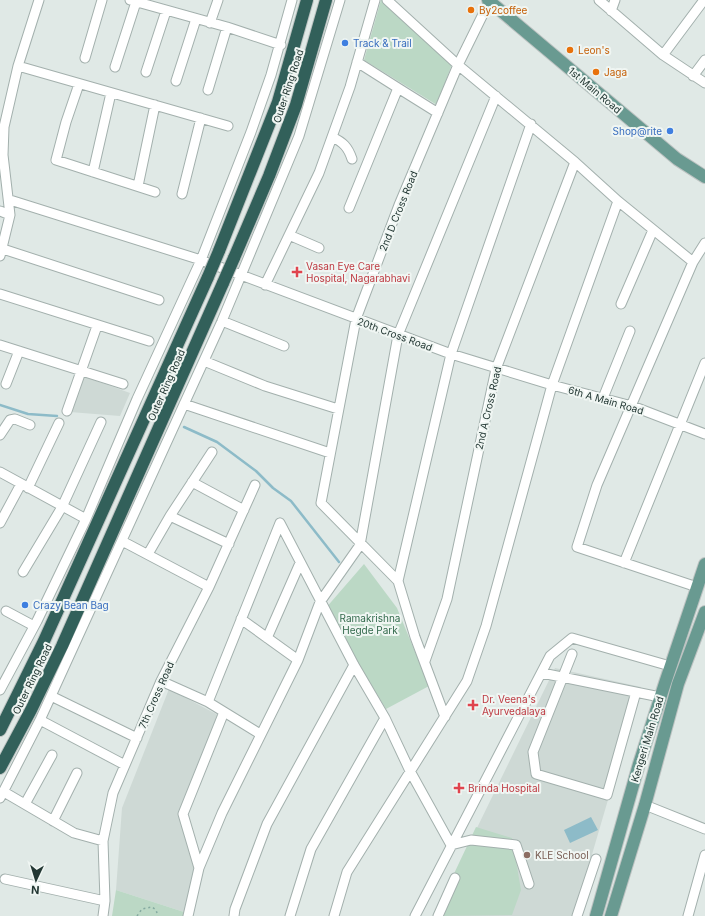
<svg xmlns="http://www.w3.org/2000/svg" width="705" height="916" font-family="Inter,sans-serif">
<rect width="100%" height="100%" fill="#e0e9e6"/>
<path fill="#ced9d5" d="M83 376 130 393 120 416 70 412Z
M555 668 641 687 574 916H434Z
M169 689 218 715 179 814 196 869 184 912 116 890 122 808Z"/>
<path fill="#bbd8c5" d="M381 0H383L452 64 437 105 364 60Z
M364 564 397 608 429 686 386 709 325 609Z
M476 827 512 838 521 890 512 915 434 916Z
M116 890 184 912 183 916H112Z"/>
<path fill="#8dbbc8" d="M591 817 598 830 570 843 564 830Z"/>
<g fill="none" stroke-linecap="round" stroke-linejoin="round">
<path stroke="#8dbbc8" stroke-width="2.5" d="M0 405 28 414 57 416
M184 427 217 442 256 471 273 488 291 501 339 562"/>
<g stroke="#a3b0ad" stroke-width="11">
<path id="minor" d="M130 0 227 27 281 45
M387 0 458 65 575 162 618 201 693 262 705 243
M599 0 663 55 705 83
M611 11 615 0
M210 23 218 0
M663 55 704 0
M85 58 102 0
M357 62 398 88
M18 66 228 126
M115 67 136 2
M146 72 166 11
M693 76 705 60
M176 81 196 19
M79 84 66 122 56 160 155 192
M208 90 227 27
M332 137C343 142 348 147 352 159
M93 172 111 93
M138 186 155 105
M182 194 201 118
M10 200 201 260 451 354 552 385 632 406 705 434
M349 208 398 88 438 113
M0 211 10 215
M289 235 319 248
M3 249 159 300
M0 256 10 215 3 155 4 127 18 66 39 0
M693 262 597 485 577 547 697 587
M265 285 319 173 350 87 375 0
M0 294 149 341
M621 304 653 230
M222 321 284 346
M0 345 123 384
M204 361 265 386 338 409
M6 384 19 351
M603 398 630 331
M184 404 330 453
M67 411 97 326
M0 435 10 420 15 419 30 425
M0 472 86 519
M192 482 244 510
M28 488 59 423
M170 516 212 452
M0 523 21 484
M280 523 354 665 385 718 410 771 451 845 471 840 516 845 529 884
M122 541 209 587
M148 554 170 516 229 544
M624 563 705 363
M23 572 62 507 101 422
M398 581 451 354 531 124
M6 611 34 626
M241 619 298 660
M267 638 300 563
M572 654 533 752 536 774 607 795 636 692
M425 661 447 599 496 369 575 162
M542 673 660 697
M161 681 208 702 260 734
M0 690 37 621 86 519 137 399 201 260 251 132 271 75 292 0
M51 696 137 738
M208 702 280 523
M445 717 415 637 398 581 321 503 356 319 399 205 458 65 489 2
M40 720 125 765
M4 792 74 833 103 841
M0 798 40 720 222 321 299 136 340 0
M25 804 52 755
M645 805 705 829
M53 821 77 773
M199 868 183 814 224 712
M5 879 105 901
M103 916 105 901 103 841 113 793 161 681 209 587 255 485
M188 916 199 868 222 813 298 660 320 602 360 545 398 335 496 96
M234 916 235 909 267 824 354 665
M290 916 311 849 385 718
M334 916 347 872 467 681 486 626 552 385 618 201
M415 916 550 656 572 638 670 666
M438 916 455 878
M577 916 596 859
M688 916 705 855"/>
</g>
<g stroke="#bdc3c2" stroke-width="14">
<path id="major" d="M488 0 677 159 705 177
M596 916 639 764 665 683 705 564
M611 916 645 805 678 684 705 612"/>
</g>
<g stroke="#bdc3c2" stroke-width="14">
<path id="highway" d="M219 251 278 102 307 0
M234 258 269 176 296 105 326 0
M0 730 44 641 208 277
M0 768 31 710 62 646 223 283"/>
</g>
<path stroke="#84a9a0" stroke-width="1.5" stroke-dasharray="2 3" stroke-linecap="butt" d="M137 916 142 909 152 907 156 910 158 916"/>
<use href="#minor" stroke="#fff" stroke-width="9"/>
<use href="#major" stroke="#699a91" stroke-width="12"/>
<use href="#highway" stroke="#32605a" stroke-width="12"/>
<g stroke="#bdc3c2" stroke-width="14" stroke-linecap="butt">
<path id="highway-bridge" d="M208 277 219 251
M223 283 234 258"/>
</g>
<use href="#highway-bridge" stroke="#32605a" stroke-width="12"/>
</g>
<g fill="#e8710a" stroke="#f0f6f3" stroke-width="1.5">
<circle cx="471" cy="10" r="4"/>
<circle cx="570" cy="50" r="4"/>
<circle cx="596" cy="72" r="4"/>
</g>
<g fill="#3f7fe0" stroke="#f0f6f3" stroke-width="1.5">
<circle cx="345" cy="43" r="4"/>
<circle cx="670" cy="131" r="4"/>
<circle cx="25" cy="605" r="4"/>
</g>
<g fill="#e0444e" stroke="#f0f6f3" stroke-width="1.5">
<path d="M295 266h4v4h4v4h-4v4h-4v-4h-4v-4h4z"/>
<path d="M471 699h4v4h4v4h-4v4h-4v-4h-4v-4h4z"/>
<path d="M457 782h4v4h4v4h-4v4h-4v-4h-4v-4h4z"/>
</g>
<circle fill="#8d6e63" stroke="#f0f6f3" stroke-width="1.5" cx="527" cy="855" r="4"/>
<g text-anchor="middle" stroke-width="4" stroke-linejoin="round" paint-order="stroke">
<g font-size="10" fill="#c56008" stroke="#f0f6f3" text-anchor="start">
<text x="479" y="14">By2coffee</text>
<text x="578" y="54">Leon's</text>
<text x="604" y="76">Jaga</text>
</g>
<g font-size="10" fill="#366cbe" stroke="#f0f6f3" text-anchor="start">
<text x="353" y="47">Track &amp; Trail</text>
<text x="662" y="135" text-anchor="end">Shop@rite</text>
<text x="33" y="609">Crazy Bean Bag</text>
</g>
<g font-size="10" fill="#223733" stroke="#f0f6f3">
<text transform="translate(288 86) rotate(-72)" y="4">Outer Ring Road</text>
<text transform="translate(595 90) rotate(40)" y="4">1st Main Road</text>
<text transform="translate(398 211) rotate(-68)" y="4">2nd D Cross Road</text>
<text transform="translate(395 334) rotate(20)" y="4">20th Cross Road</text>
<text transform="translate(166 385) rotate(-66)" y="4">Outer Ring Road</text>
<text transform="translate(606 400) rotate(16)" y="4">6th A Main Road</text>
<text transform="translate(488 408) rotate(-77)" y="4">2nd A Cross Road</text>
<text transform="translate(32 679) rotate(-64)" y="4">Outer Ring Road</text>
<text transform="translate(156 695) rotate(-66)" y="4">7th Cross Road</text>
<text transform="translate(647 739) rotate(-73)" y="4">Kengeri Main Road</text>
</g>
<g font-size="10" fill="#be3a42" stroke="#f0f6f3" text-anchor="start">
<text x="306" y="270">Vasan Eye Care<tspan x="306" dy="12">Hospital, Nagarabhavi</tspan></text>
<text x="482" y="703">Dr. Veena's<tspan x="482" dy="12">Ayurvedalaya</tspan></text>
<text x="468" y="792">Brinda Hospital</text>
</g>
<g font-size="10" fill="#31694b" stroke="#f0f6f3">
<text x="370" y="622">Ramakrishna<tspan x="370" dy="12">Hegde Park</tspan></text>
</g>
<g font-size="10" fill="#785e54" stroke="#f0f6f3" text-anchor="start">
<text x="535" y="859">KLE School</text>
</g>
</g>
<g transform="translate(36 880) rotate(184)" stroke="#f0f6f3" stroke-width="3" paint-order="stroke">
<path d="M0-3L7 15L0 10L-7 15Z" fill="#223733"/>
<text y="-6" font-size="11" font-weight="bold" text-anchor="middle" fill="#223733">N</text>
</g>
</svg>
